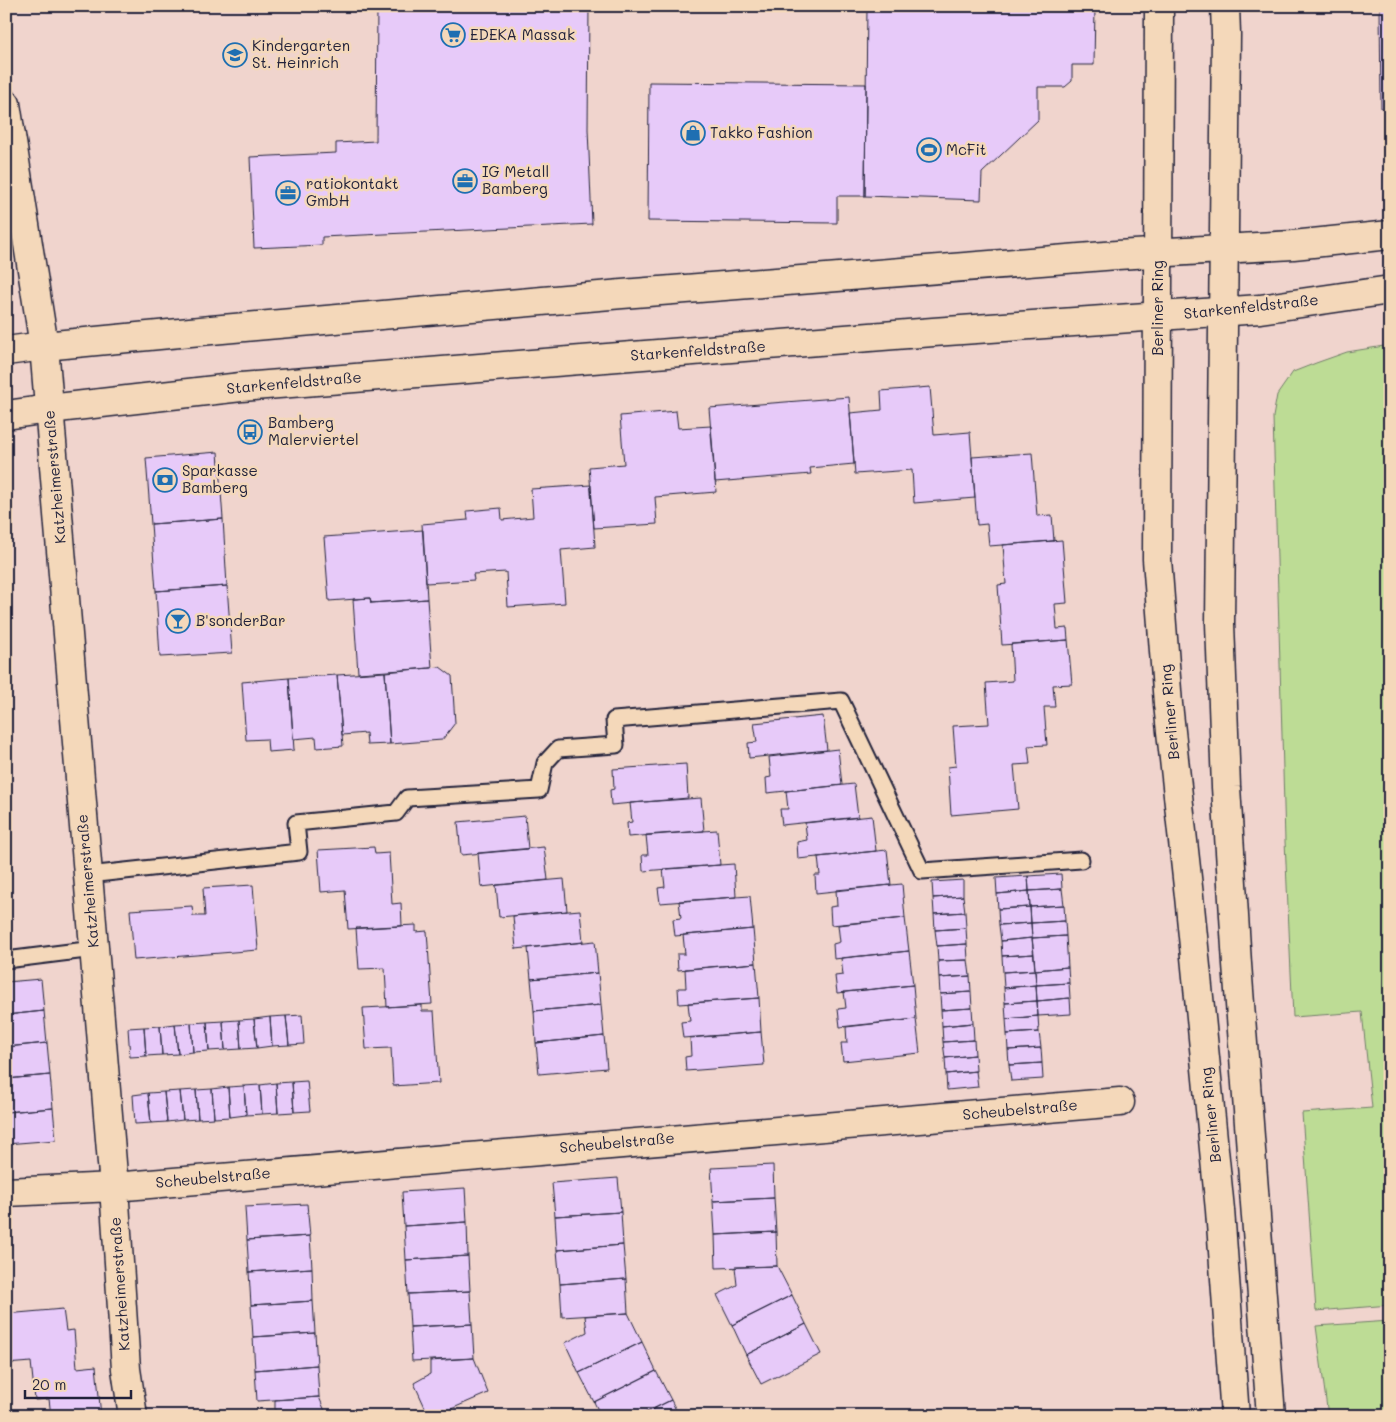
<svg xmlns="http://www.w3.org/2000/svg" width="1396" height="1422" font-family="Mali,sans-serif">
<rect width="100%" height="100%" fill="#f0d4cd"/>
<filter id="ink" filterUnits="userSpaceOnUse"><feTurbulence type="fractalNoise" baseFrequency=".02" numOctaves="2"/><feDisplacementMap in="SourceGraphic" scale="10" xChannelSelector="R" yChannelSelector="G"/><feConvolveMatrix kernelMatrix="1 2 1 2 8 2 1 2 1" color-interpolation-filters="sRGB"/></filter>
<g filter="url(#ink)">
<path fill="#bddc95" stroke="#707f68" d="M1390 345V1305L1316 1311 1302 1113 1372 1108 1362 1012 1293 1017 1285 841 1273 417 1277 395 1293 372 1316 363 1347 352Z
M1390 1321V1416H1328L1316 1326Z"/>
<path fill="#e7caf9" stroke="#22223b" d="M377 6H589L588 129 592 224 322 237V245L254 248 250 157 336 153V143L376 141Z
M867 6H1095L1094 65H1072V81L1065 87H1038V120L982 173 981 200 865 196Z
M1380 6H1390V108H1381Z
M649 82 866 84 865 196H837V223L648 221Z
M930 387 934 435 970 432 975 498 914 503 912 470 855 474 850 413 882 410 881 391Z
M849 397 854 464 810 468 811 474 715 482 709 408Z
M676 411 678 428 711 426 716 492 655 497 657 524 594 528 589 467 624 464 620 416Z
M218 452 223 519 151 524 146 458Z
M1032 453 1037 516 1052 515 1054 541 989 546 987 524 977 525 972 457Z
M591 485 595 547 561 550 565 603 508 607 506 572 473 574 474 580 426 583 422 524 468 520 467 511 501 508 502 520 533 517 531 489Z
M223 519 227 586 156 591 151 524Z
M423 530 427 599 371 603 370 598 329 601 324 537Z
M1062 540 1067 603 1055 604 1057 629 1067 628 1068 640 1002 645 998 585 1006 584 1003 545Z
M227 586 232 653 160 657 156 591Z
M370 598 371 603 427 599 432 668 358 673 353 599Z
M1068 640 1072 684 1053 685 1055 707H1044L1047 745 1028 746 1030 764 1014 765 1018 809 951 815 948 767 956 766 953 726 989 724 986 683 1013 681 1011 644Z
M440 667 452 676 455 723 442 740 390 744 385 672Z
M385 672 390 744 367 745 366 733 342 735 337 675Z
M337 675 343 746 317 748 316 737 293 739 289 678Z
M289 678 294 750 268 752 267 739 246 740 242 682Z
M823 716 827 750 749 758 748 743 757 742 754 723Z
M838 749 842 785 767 793 766 778 771 777 769 757Z
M686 764 688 798 611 805 610 790 614 789 613 769Z
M854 784 858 817 782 825 780 809H788L786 791Z
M701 798 704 831 628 837 627 823 632 822 630 803Z
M525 816 528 849 461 855 458 822Z
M872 816 876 851 798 859 797 842 807 840 805 823Z
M717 830 720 865 643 871 642 855H648L646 835Z
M374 847 375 854 389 853 392 904 401 903 402 926 348 929 345 890 321 892 318 850Z
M544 847 548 880 481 887 478 853Z
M887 850 891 885 816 893 815 875H820L818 857Z
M734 864 736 897 660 903 658 888 665 887 663 869Z
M1061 874 1062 889 1029 891 1028 876Z
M1028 876 1029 891 997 894 996 878Z
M564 879 567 911 499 917 496 885Z
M963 880V896L933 898 932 882Z
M902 884 905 918 831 925 830 907 837 906 836 890Z
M253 885 258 950 134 960 130 910 192 906 193 916H205L203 888Z
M1062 889 1064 905 1030 907 1029 891Z
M1029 891 1030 907 998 909 997 894Z
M750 896 753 929 675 936 673 919 681 918 679 901Z
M963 896 965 912 934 914 933 898Z
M1064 905 1065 921 1031 923 1030 907Z
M1030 907 1031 923 999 925 998 909Z
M580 910 583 942 516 949 513 916Z
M965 912 966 928 935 930 934 914Z
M905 918 909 951 834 959 833 944 840 942 838 925Z
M1065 921 1066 936 1032 938 1031 923Z
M1031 923 1032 938 1001 941 999 925Z
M416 925V932L427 931 432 1004 387 1007 385 968 359 969 356 928Z
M966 928 967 944 937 946 935 930Z
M753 929 756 963 678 970 677 954H685L683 935Z
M1066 936 1068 967 1035 970 1032 938Z
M1032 938 1034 954 1002 956 1001 941Z
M595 941 598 973 531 979 528 948Z
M967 944 968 960 938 961 937 946Z
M909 951 913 985 837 993 835 976 843 975 841 958Z
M1034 954 1035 970 1003 972 1002 956Z
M968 960 970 976 939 978 938 961Z
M756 963 759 998 679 1004 678 988H686L685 969Z
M1068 967 1069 983 1036 985 1035 970Z
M1035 970 1036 985 1004 988 1003 972Z
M598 973 601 1005 534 1011 531 979Z
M970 976 971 992 940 994 939 978Z
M41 979 44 1011 6 1015V982Z
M1069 983 1070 998 1037 1001 1036 985Z
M913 985 916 1019 840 1027 838 1009 846 1008 844 992Z
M1036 985 1037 1001 1005 1003 1004 988Z
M971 992 972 1008 941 1010 940 994Z
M759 998 761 1032 683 1038 681 1022 690 1021 688 1003Z
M1070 998 1071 1014 1038 1016 1037 1001Z
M1037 1001 1038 1016 1006 1019 1005 1003Z
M422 1005V1011H434L439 1083 393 1086 391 1048 366 1049 363 1008Z
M601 1005 604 1036 536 1043 534 1011Z
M972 1008 973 1023 942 1026 941 1010Z
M44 1011 47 1043 6 1047V1015Z
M302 1015 304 1044 289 1045 286 1016Z
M286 1016 289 1045 272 1046 270 1017Z
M1038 1016 1039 1032 1007 1034 1006 1019Z
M270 1017 272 1046 257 1048 254 1019Z
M254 1019 257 1048 241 1049 239 1020Z
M916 1019 920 1053 843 1061 841 1043H847L846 1027Z
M239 1020 241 1049 225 1050 223 1021Z
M223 1021 225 1050 209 1051 207 1022Z
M207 1022 209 1051 193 1052 191 1023Z
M191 1023 193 1052 178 1054 175 1024Z
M973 1023 974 1040 943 1042 942 1026Z
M175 1024 178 1054 162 1055 160 1026Z
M160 1026 162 1055 146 1056 144 1027Z
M144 1027 146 1056 130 1057 128 1028Z
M761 1032 764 1065 686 1071 685 1057 691 1056 690 1038Z
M1039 1032 1041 1048 1008 1050 1007 1034Z
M604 1036 607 1068 539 1074 536 1043Z
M974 1040 975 1055 945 1058 943 1042Z
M47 1043 50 1075 6 1079V1047Z
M1041 1048 1042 1063 1009 1065 1008 1050Z
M975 1055 976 1071 946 1074 945 1058Z
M1042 1063 1043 1079 1011 1081 1009 1065Z
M976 1071 978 1087 947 1090 946 1074Z
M50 1075 53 1108 6 1112V1079Z
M307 1081 310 1111 294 1112 292 1082Z
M292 1082 294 1112 278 1113 276 1083Z
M276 1083 278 1113 262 1114 260 1085Z
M260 1085 262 1114 246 1115 244 1086Z
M244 1086 246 1115 230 1117 228 1087Z
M228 1087 230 1117 214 1118 212 1089Z
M212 1089 214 1118 198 1119 196 1090Z
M196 1090 198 1119 183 1120 180 1091Z
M180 1091 183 1120 167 1122 164 1092Z
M164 1092 167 1122 151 1123 148 1093Z
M148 1093 151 1123 135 1124 133 1095Z
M53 1108 56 1140 6 1144V1112Z
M773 1165 774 1198 713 1201 711 1168Z
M618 1178 621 1212 555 1216 552 1183Z
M465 1188 467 1222 404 1226 402 1192Z
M774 1198 776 1232 715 1235 713 1201Z
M307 1204 310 1236 247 1240 245 1207Z
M621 1212 623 1245 557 1250 555 1216Z
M467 1222 468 1256 406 1260 404 1226Z
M776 1232 777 1266 716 1268 715 1235Z
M310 1236 312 1268 249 1272 247 1240Z
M623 1245 626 1279 560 1284 557 1250Z
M468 1256 470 1291 408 1294 406 1260Z
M777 1266 792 1295 732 1325 717 1295 737 1285 735 1267Z
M312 1268 313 1301 251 1305 249 1272Z
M626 1279 628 1313 562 1317 560 1284Z
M470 1291 472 1324 410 1327 408 1294Z
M792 1295 806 1324 746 1355 732 1325Z
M313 1301 315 1333 253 1337 251 1305Z
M63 1309 66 1331 74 1330 77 1368 96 1366 101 1416H51L49 1399 35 1400 31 1362 6 1364V1314Z
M628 1313 642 1342 579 1373 565 1343 587 1332 585 1316Z
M472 1324 474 1358 412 1361 410 1327Z
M806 1324 821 1354 761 1384 746 1355Z
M315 1333 317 1365 255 1370 253 1337Z
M642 1342 656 1371 594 1402 579 1373Z
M474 1358 488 1393 435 1416H429L414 1383 430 1374V1361Z
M317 1365 319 1397 257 1401 255 1370Z
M656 1371 671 1400 639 1416H601L594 1402Z
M319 1397 327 1416H275V1400Z
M671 1400 679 1416H639Z"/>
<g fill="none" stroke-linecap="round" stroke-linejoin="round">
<g stroke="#22223b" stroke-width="19">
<path id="lane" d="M88 875 299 852 296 823 396 813 407 798 539 790 545 763 558 749 616 745 614 720 841 701 922 871 1081 860
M6 960 94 949"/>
</g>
<g stroke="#22223b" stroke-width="31">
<path id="street" d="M6 104 44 346 114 1187 126 1369 133 1416
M6 1192 114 1187 1120 1102"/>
</g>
<g stroke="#22223b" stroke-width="31">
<path id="secondary" d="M6 351 44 346 211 330 622 294 1117 255 1293 245 1390 235
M6 415 49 409 241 387 933 332 1260 309 1390 290"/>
</g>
<g stroke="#22223b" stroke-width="31">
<path id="primary" d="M1159 6 1157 559 1168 704 1189 896 1220 1210 1235 1416
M1225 6 1226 34 1220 623 1226 787 1237 964 1271 1416"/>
</g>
<use href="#lane" stroke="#f4d8ba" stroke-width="15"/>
<use href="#street" stroke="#f4d8ba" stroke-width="28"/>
<use href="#secondary" stroke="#f4d8ba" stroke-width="28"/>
<use href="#primary" stroke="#f4d8ba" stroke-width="28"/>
</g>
</g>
<defs>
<g id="supermarket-ring" transform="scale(1.25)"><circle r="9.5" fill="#f4d8ba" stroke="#1f6fb2" stroke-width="1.5"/><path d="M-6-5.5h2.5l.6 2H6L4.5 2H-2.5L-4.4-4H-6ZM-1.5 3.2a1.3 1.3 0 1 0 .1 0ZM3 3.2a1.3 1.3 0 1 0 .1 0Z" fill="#1f6fb2"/></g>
<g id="school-ring" transform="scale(1.25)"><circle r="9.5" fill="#f4d8ba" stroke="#1f6fb2" stroke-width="1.5"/><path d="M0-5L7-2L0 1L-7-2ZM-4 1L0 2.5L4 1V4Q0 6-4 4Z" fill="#1f6fb2"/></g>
<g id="shop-ring" transform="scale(1.25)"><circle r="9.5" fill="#f4d8ba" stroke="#1f6fb2" stroke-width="1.5"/><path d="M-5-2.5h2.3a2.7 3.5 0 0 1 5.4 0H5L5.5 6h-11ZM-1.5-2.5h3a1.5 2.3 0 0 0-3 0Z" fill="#1f6fb2"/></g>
<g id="stadium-ring" transform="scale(1.25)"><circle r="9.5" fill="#f4d8ba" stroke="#1f6fb2" stroke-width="1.5"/><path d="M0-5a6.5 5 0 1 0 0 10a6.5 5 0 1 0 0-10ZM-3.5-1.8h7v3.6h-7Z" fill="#1f6fb2"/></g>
<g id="office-ring" transform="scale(1.25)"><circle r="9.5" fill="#f4d8ba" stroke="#1f6fb2" stroke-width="1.5"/><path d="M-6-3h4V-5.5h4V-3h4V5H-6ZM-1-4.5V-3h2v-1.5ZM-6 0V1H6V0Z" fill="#1f6fb2"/></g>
<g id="bus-ring" transform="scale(1.25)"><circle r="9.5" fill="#f4d8ba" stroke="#1f6fb2" stroke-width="1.5"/><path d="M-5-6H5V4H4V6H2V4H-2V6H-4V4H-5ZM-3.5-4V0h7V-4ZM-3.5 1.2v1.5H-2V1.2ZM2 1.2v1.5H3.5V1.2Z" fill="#1f6fb2"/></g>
<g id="bank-ring" transform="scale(1.25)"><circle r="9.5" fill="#f4d8ba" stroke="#1f6fb2" stroke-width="1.5"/><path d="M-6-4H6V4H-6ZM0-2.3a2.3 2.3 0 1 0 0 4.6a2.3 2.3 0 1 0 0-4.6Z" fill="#1f6fb2"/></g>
<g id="bar-ring" transform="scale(1.25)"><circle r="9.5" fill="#f4d8ba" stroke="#1f6fb2" stroke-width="1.5"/><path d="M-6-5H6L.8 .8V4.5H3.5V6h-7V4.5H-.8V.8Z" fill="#1f6fb2"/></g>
</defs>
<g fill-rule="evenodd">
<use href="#supermarket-ring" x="453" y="35"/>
<use href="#school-ring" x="235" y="55"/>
<use href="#shop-ring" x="693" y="133"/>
<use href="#stadium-ring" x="929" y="150"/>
<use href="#office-ring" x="465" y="181"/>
<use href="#office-ring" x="288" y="193"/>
<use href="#bus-ring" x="250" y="432"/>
<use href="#bank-ring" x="165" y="480"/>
<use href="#bar-ring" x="178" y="621"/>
</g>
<g text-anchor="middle" stroke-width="5" stroke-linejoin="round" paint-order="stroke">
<g font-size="15" fill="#22223b" stroke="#f4d8ba" text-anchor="start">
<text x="470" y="40">EDEKA Massak</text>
<text x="252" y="51">Kindergarten<tspan x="252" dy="17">St. Heinrich</tspan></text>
<text x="710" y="138">Takko Fashion</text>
<text x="946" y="155">McFit</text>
<text x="482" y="177">IG Metall<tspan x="482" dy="17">Bamberg</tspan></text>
<text x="306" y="189">ratiokontakt<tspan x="306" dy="17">GmbH</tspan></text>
<text x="268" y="428">Bamberg<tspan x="268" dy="17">Malerviertel</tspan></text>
<text x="182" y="476">Sparkasse<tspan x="182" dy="17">Bamberg</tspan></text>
<text x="196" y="626">B'sonderBar</text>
</g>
<g font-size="15" fill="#22223b" stroke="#f4d8ba">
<text transform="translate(1251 307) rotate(-6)" y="5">Starkenfeldstraße</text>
<text transform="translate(1158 308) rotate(-90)" y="5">Berliner Ring</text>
<text transform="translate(698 351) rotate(-4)" y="5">Starkenfeldstraße</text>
<text transform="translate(294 383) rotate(-5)" y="5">Starkenfeldstraße</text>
<text transform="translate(55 477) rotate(-95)" y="5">Katzheimerstraße</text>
<text transform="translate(1170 712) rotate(-95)" y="5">Berliner Ring</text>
<text transform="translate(88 881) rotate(-95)" y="5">Katzheimerstraße</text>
<text transform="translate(1020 1110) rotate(-5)" y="5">Scheubelstraße</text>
<text transform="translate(1211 1115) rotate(-96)" y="5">Berliner Ring</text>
<text transform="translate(617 1143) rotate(-5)" y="5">Scheubelstraße</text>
<text transform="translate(213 1178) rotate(-5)" y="5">Scheubelstraße</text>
<text transform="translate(120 1284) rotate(-94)" y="5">Katzheimerstraße</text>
</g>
</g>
<rect width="1396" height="1422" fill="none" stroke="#f4d8ba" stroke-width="25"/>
<rect x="12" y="12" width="1371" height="1397" fill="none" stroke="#22223b" stroke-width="2" filter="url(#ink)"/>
<path d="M25 1390v8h106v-8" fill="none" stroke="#22223b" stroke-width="2.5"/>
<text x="32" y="1390" font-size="15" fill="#22223b" stroke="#f4d8ba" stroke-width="4" paint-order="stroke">20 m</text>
</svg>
